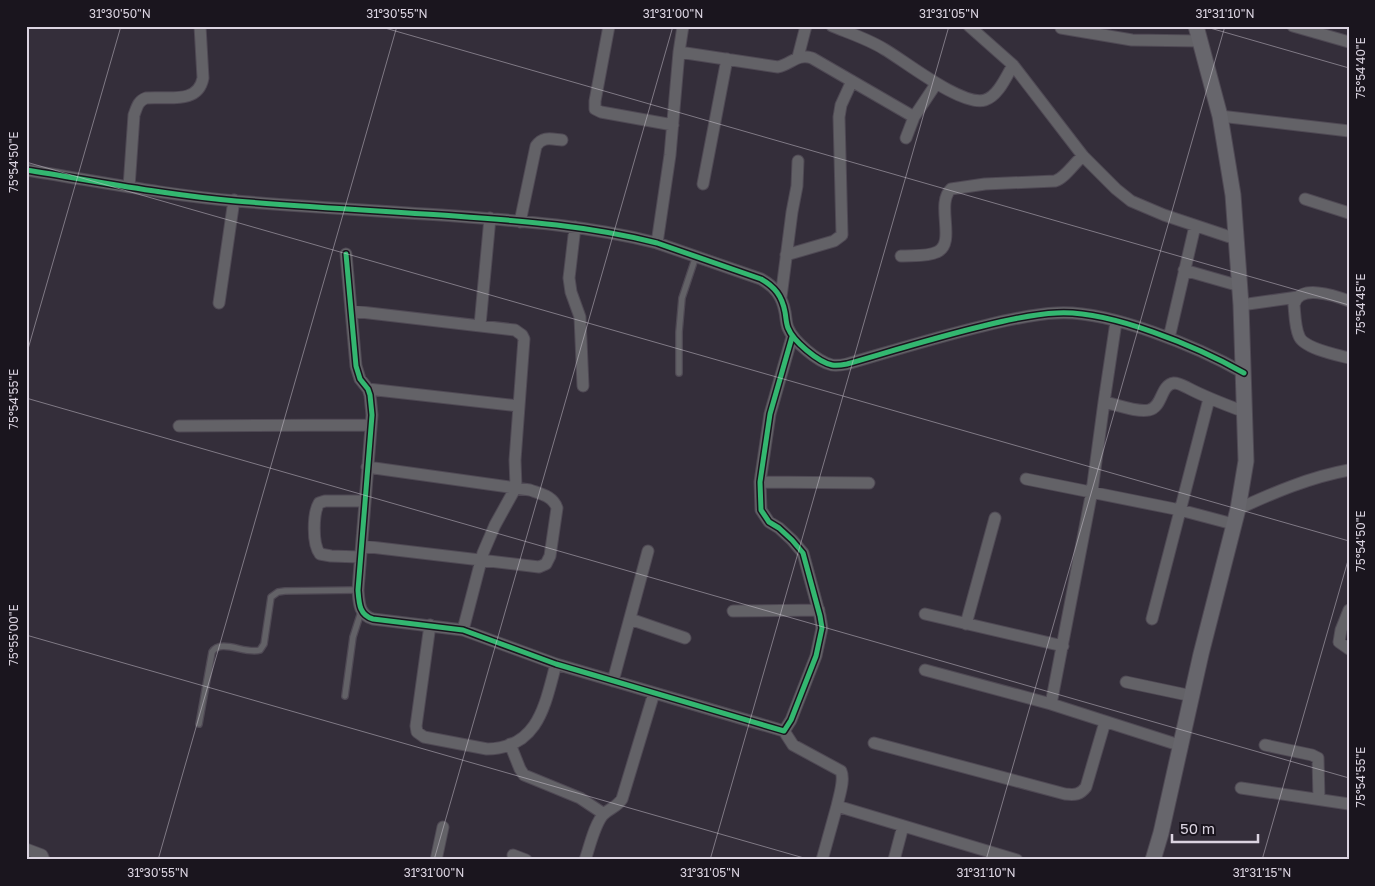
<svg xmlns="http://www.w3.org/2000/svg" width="1375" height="886" font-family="'Golos Text',sans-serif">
<rect width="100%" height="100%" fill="#342e3a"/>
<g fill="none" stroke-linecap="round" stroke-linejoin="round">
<g stroke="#4f4954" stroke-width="8">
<path id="lane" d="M679 373V332L682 298 696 256
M345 696 353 637 361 612
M199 724 212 652C221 638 246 655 260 650L264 644 271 597 278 592 285 591 358 590"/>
</g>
<g stroke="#4f4954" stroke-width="13">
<path id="street" d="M609 26 595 101V109L601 112 673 125
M832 26C849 33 868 39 884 49 905 61 962 107 985 100 998 96 1006 77 1013 65
M969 26 1013 65 1083 156 1116 189 1131 201 1164 215 1236 239
M1293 26 1349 42
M1061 28 1132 40 1200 41
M679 52 778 67C791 64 798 53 812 58L914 117
M798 57 806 26
M1220 116 1349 131
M906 138 914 117 936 84
M26 170C96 181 166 195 236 201 309 207 382 211 455 216 523 221 591 226 657 243L761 279C775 287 782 296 785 312 786 317 786 323 788 328 793 341 818 362 832 365 837 366 842 365 847 364 892 351 937 337 983 326 1007 320 1032 314 1057 313 1110 310 1198 347 1244 373
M703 184 727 59
M129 187 134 115C137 107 138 101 146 98 167 96 198 105 203 78L200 26
M1305 199 1349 213
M520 222 536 146C543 136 551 139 562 140
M575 227 569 278 571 292 580 317 583 386
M657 243 670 155 679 52 683 26
M346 254 356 366 360 379 368 389 370 395 372 415 358 590C359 603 359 615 373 619L463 630 556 664 784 731 791 720 816 656 822 628 820 616 803 553 792 540 779 528 769 522 761 510 760 482 770 414 792 337
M786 255 834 241 842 235 839 117 841 105 852 81
M901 256C912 255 927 257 937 252 957 243 935 204 951 189L985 184 1055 181C1065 178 1074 163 1083 156
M1184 270 1240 286
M781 297 792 212 797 186 798 161
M1349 301C1336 296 1298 283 1294 305 1295 315 1295 327 1299 336 1303 348 1337 355 1349 358
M219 303 234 200
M1241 305 1298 297
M352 311 515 330 522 335 524 339 515 460 516 487 495 525 483 553 463 630
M480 325 490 218
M1169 338 1195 226
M368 389 519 406
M1104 402C1115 404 1138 413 1149 410 1163 407 1160 385 1174 383 1179 383 1184 386 1188 388 1207 398 1226 405 1245 412
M179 426 371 425
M1026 479 1180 510 1233 524
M760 482 869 483
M1238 509C1273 493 1310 477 1349 470
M362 546 539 567 546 564 550 556 557 508C553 496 541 494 530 490L367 467
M360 557 331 556 320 554C312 544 313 513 319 503L325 501H365
M1349 610 1341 630 1339 642 1349 649
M733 611 819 610
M925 614 1063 646
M630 619 685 638
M1152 619 1209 399
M966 624 995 518
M430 625 416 726 417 732 424 737 487 749C539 748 545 704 556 664
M925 670 1051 704 1182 746
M613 681 648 551
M1126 682 1192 696
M1051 704 1092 491 1104 402 1116 322
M784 731 793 745 841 771C845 780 839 796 837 806
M874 743 1065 794C1075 795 1080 795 1086 787L1105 722
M510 744 520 769 524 775 580 798 604 814
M1265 745 1312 755 1318 758 1319 799
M1241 788 1349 804
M26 849 42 855 44 860
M513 855 526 860
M436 860 443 827
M585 860C589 849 595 822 604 814 610 808 617 807 622 799L654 693
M822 860 837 806 1017 860
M894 860 903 826"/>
</g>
<g stroke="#4f4954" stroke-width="17">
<path id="secondary" d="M1153 860 1161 833 1201 654 1238 509 1246 461 1241 305 1233 195 1220 116 1196 26"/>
</g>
<use href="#lane" stroke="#636267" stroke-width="5.5"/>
<use href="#street" stroke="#636267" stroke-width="11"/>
<use href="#secondary" stroke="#67666c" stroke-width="15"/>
<g stroke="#1a151e" stroke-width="8">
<path id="cycleway" d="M26 170C96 181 166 195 236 201 309 207 382 211 455 216 523 221 591 226 657 243L761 279C775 287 782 296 785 312 786 317 786 323 788 328 793 341 818 362 832 365 837 366 842 365 847 364 892 351 937 337 983 326 1007 320 1032 314 1057 313 1110 310 1198 347 1244 373
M346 254 356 366 360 379 368 389 370 395 372 415 358 590C359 603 359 615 373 619L463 630 556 664 784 731 791 720 816 656 822 628 820 616 803 553 792 540 779 528 769 522 761 510 760 482 770 414 792 337"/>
</g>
<use href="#cycleway" stroke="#33b770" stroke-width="5"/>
</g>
<path fill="none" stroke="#dbd4e1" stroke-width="1" stroke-opacity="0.45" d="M378 26 1349 305M1203 26 1349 68M26 162 1349 541M26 356 121 26M26 398 1349 778M26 635 811 860M158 860 397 26M434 860 673 26M710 860 949 26M986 860 1225 26M1262 860 1349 557"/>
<rect width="1375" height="886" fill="none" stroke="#1a151e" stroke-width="55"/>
<path d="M1172 834v8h86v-8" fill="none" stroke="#dbd4e1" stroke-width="2.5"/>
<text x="1180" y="834" font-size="15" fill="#dbd4e1" stroke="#1a151e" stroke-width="4" paint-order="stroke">50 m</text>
<rect x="28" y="28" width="1320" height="830" fill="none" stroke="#dbd4e1" stroke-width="2"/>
<g font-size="12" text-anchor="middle" fill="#dbd4e1">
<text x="120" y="18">31°30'50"N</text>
<text x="397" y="18">31°30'55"N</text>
<text x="673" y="18">31°31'00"N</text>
<text x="949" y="18">31°31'05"N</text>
<text x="1225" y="18">31°31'10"N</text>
<text transform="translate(1361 68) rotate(-90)" y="4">75°54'40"E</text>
<text transform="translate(14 162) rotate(-90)" y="4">75°54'50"E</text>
<text transform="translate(1361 304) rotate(-90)" y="4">75°54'45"E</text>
<text transform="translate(14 399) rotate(-90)" y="4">75°54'55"E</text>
<text transform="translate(1361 541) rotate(-90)" y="4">75°54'50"E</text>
<text transform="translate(14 635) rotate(-90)" y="4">75°55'00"E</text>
<text transform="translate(1361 777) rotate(-90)" y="4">75°54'55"E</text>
<text x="158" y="877">31°30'55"N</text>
<text x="434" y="877">31°31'00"N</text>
<text x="710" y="877">31°31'05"N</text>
<text x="986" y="877">31°31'10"N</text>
<text x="1262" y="877">31°31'15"N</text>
</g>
</svg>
